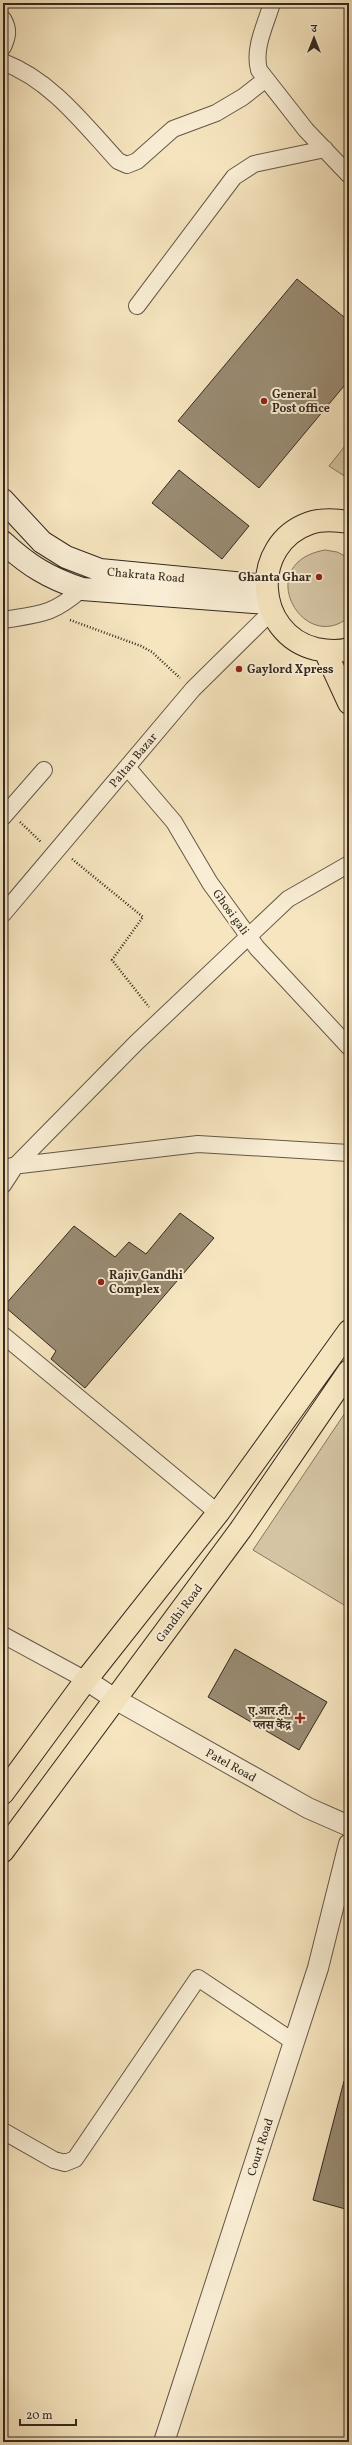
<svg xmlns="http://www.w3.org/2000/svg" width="352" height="2445" font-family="Vollkorn,'Noto Serif Devanagari',serif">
<rect width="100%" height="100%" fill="#f6e5bf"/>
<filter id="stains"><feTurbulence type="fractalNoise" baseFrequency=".005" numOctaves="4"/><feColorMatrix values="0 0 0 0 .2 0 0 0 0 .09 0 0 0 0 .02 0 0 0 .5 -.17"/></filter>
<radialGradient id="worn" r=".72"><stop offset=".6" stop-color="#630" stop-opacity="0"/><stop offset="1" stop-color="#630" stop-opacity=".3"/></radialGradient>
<path fill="#d5c5a4" stroke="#847762" d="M349 441V479L329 466Z
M325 550 337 552 349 558V617C303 656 251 563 325 550Z
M349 1407V1608L253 1550Z"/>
<path fill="#998b72" stroke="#34291f" d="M297 279 349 321V380L259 488 178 421Z
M179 470 249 526 222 559 152 503Z
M180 1213 214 1238 85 1388 51 1359 56 1351 4 1306 74 1226 115 1257 129 1242 146 1254Z
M235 1649 327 1702 299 1750 208 1697Z
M344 2081 349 2082V2210L313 2200Z"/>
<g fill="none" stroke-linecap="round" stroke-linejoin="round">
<g stroke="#645847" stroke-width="18">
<path id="minor" d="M272 3C266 24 253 48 259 70L306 130 349 175
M3 19C9 29 8 36 3 47
M3 62C52 81 83 123 118 161L127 165 137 161 173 129 216 113 243 97 266 79
M137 306 234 177 254 164 325 149
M3 620C41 614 52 615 82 589
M127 767 174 822 210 883 257 948 349 1047
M3 817 44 770
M3 914 193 689 271 612
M12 1166 198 1144 349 1153
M3 1185 16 1165 136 1043 288 899 349 864
M3 1335 218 1513
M3 1635 86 1680
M3 2131 54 2160 65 2163 75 2159 198 1978 294 2042"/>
</g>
<g stroke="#645847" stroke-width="22">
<path id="tertiary" d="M86 1680 115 1699 308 1808 349 1826
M164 2442 318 1968 349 1844"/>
</g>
<g stroke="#34291f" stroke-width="24">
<path id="secondary" d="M3 500 42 542 66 557 100 570 265 586
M3 542C29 566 49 578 82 589L268 603"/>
</g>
<g stroke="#34291f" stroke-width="24">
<path id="primary" d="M349 522C336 520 322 519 310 523 249 544 254 634 316 649 326 651 339 652 349 649
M325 651 349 703
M3 1793 86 1680 218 1513 349 1331
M3 1851 241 1529 349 1371"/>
</g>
<path stroke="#34291f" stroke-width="2.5" stroke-dasharray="1 2" stroke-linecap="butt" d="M70 620 141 646 152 652 180 678
M20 822 41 842
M72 859 143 917 112 960 149 1007"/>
<use href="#minor" stroke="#f9eed5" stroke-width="16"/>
<use href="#tertiary" stroke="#f9eed5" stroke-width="20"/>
<use href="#secondary" stroke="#f9eed5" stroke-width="22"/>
<use href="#primary" stroke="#f6e5bf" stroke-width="22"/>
</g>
<g fill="#8f2418" stroke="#f9eed5" stroke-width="1.5">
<circle cx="264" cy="401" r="4"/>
<circle cx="319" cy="577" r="4"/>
<circle cx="239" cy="669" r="4"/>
<circle cx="101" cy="1282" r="4"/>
<path d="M298 1712h4v4h4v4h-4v4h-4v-4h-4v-4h4z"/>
</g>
<g text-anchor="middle" stroke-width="4" stroke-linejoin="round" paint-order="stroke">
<g font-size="12" font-weight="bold" fill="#34291f" stroke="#f9eed5" text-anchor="start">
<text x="272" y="398">General<tspan x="272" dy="14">Post office</tspan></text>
<text x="311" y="581" text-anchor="end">Ghanta Ghar</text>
<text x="247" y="673">Gaylord Xpress</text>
<text x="109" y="1279">Rajiv Gandhi<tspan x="109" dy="14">Complex</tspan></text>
<text x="291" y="1715" text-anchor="end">ए.आर.टी.<tspan x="291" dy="14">प्लस केंद्र</tspan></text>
</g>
<g font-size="12" fill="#34291f" stroke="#f9eed5">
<text transform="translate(146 575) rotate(5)" y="4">Chakrata Road</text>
<text transform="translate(133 760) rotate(-50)" y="4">Paltan Bazar</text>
<text transform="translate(231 912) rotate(54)" y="4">Ghosi gali</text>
<text transform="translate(179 1613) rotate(-53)" y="4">Gandhi Road</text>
<text transform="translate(231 1765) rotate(29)" y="4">Patel Road</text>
<text transform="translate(260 2147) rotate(-72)" y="4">Court Road</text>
</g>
</g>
<rect width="352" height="2445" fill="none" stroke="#f6e5bf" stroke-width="16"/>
<rect x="4" y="4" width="344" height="2437" fill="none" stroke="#34291f" stroke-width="2"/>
<rect x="8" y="8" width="336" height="2429" fill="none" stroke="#34291f"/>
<g transform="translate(314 38)" stroke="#f9eed5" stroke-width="3" paint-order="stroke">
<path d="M0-3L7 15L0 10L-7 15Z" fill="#34291f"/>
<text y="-6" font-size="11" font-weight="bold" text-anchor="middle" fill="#34291f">उ</text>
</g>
<path d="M20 2419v6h56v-6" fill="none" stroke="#34291f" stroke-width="2"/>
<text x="26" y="2419" font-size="12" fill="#34291f" stroke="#f9eed5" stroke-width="3" paint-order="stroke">20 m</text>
<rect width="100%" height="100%" filter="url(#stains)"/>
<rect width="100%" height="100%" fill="url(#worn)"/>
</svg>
